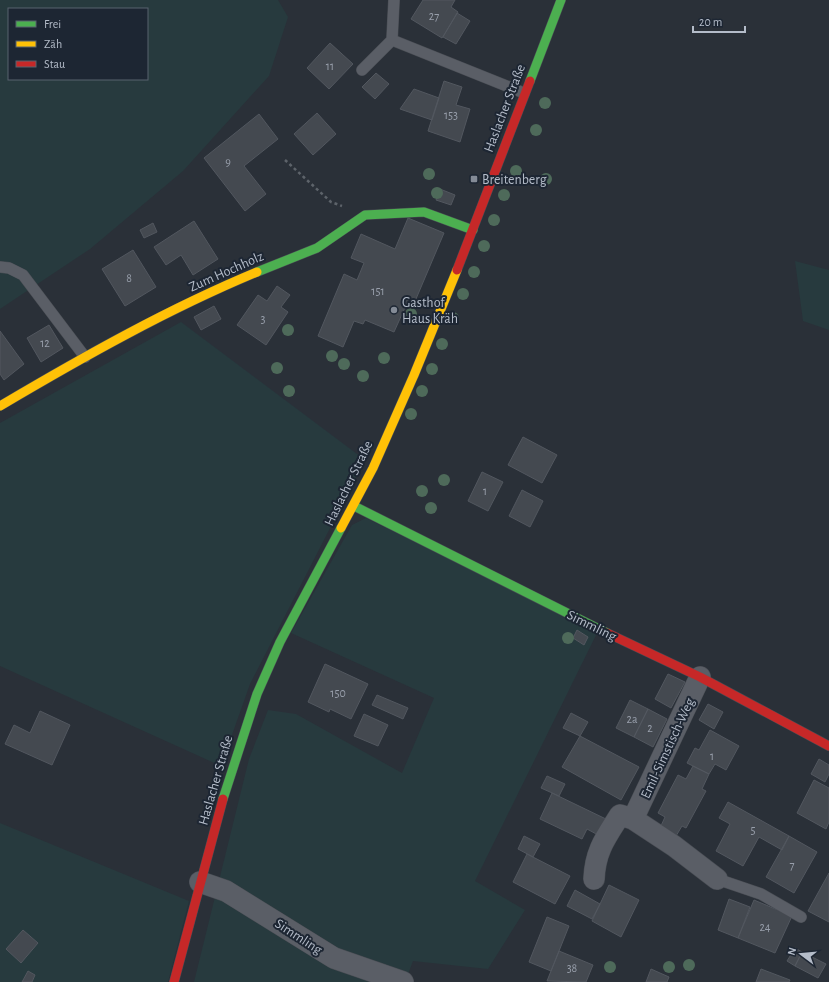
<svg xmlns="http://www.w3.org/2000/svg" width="829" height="982" font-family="'Alegreya Sans',sans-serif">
<rect width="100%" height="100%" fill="#2a3038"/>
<path fill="#273a3e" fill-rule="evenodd" d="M0 0H278L288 17 269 76 183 171 90 249 0 309ZM9 9H147V79H9Z
M795 261 829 270V330L803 321Z
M181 322 365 460 250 684 221 766 0 666V423Z
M366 518 599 629 475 881 525 910 488 969 413 961 405 982H194L249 759 268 710 296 714 402 773 434 698 291 633 352 525Z
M0 823 189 901 168 982H0Z"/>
<path fill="#444950" stroke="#52575f" d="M423 0H455L451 7 458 12 442 38 411 19Z
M457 13 470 21 456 44 443 37Z
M330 43 353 64 329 89 307 68Z
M376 73 389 84 375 99 362 87Z
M444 81 462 87 456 105 470 109 460 142 428 131Z
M414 89 439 98 432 120 400 109Z
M317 113 336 134 313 155 294 134Z
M259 114 278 139 244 166 266 194 245 211 204 158Z
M440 189 455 195 451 205 436 200Z
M408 218 444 233 413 306 407 303 394 332 365 320 363 324 354 321 343 347 318 336 344 274 357 280 364 263 351 258 361 234 395 249Z
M194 221 218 259 193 275 181 255 166 265 154 247Z
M153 223 157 232 144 238 140 230Z
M133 250 156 287 125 306 102 269Z
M277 286 290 295 281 307 288 312 266 345 237 325 258 295 267 301Z
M214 306 221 319 201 330 194 317Z
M49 325 63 348 41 362 27 338Z
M0 331 24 364 4 380 0 374Z
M523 437 557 455 542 483 508 465Z
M482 472 503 482 488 511 468 501Z
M522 490 543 501 530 527 509 516Z
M577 630 588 637 584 645 573 638Z
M325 664 368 684 351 719 330 709 329 712 308 702Z
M668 674 685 682 671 708 655 699Z
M377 695 408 708 403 719 372 705Z
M630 700 648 709 634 737 616 728Z
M708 704 723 712 714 729 699 720Z
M648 709 667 719 653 747 634 737Z
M40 711 70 725 52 765 5 744 14 725 30 733Z
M571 713 588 722 580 736 563 728Z
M364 714 388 725 378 746 354 736Z
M710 730 739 746 726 770 715 764 709 774 687 763 695 748 699 750Z
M580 736 639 767 621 800 562 767Z
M819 759 829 765V774L825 782 811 774Z
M693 766 709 774 702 789 706 791 686 828 682 826 676 836 660 828 665 817 658 813 678 775 686 779Z
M547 776 565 784 559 796 541 788Z
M814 780 829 788V822L826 829 797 813Z
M552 793 608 820 600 836 587 829 582 839 540 819Z
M728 802 789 836 782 850 759 837 743 866 716 851 730 824 719 818Z
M524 836 540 844 533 857 518 849Z
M789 836 817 852 794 893 766 877Z
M527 854 570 876 555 904 513 882Z
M829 873V922L808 911Z
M609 885 639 900 621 937 592 921Z
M575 890 600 904 592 919 567 906Z
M729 899 750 907 738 938 718 930Z
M754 900 792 916 775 953 738 938Z
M547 917 569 926 551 971 529 962Z
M23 930 38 943 21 963 6 949Z
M795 948 802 952 795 966 787 961Z
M559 951 593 965 586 982 547 981Z
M802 952 826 964 818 978 795 966Z
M651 969 669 977 667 982H646Z
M761 969 790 980 789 982H756Z
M28 971 35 975 32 982H22Z"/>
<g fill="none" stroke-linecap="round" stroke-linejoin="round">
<g stroke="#484c53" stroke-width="12">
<path id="lane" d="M392 40 394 0
M362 70 392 40 524 93
M0 267 9 268 23 275 85 357
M717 879 761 894 801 917"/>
</g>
<g stroke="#484c53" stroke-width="22">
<path id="street" d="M700 677 633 819 674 846 717 879
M594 879C595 851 606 837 620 815L633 819
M200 882 226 891 334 958 403 982"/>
</g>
<g stroke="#484c53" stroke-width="10">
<path id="fast" d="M530 81 561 0
M257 272 317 248 365 215 424 212 473 230
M354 506 607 633
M223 799 257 694 280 642 341 528"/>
</g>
<g stroke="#484c53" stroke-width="10">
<path id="slow" d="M0 406C83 357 168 309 257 272
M341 528 373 468 414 375 457 270"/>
</g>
<g stroke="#484c53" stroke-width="10">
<path id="jam" d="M457 270 530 81
M607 633 700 677 829 746
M174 982 223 799"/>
</g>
<path stroke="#5d636a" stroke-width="2.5" stroke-dasharray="3 3" stroke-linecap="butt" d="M285 160 331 202 342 206"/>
<use href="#lane" stroke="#5a5e66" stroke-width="11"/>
<use href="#street" stroke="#5a5e66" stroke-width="21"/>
<use href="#fast" stroke="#4caf50" stroke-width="9"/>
<use href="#slow" stroke="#ffc107" stroke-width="9"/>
<use href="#jam" stroke="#c62828" stroke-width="9"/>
</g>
<g fill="#4e6a5a">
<circle cx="545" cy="103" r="6"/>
<circle cx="536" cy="130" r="6"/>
<circle cx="516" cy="171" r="6"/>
<circle cx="429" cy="174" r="6"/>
<circle cx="546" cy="179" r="6"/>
<circle cx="437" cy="193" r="6"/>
<circle cx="504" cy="195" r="6"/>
<circle cx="494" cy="220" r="6"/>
<circle cx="484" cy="246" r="6"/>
<circle cx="474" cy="272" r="6"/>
<circle cx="463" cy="294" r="6"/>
<circle cx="411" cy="314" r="6"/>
<circle cx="453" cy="318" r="6"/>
<circle cx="288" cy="330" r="6"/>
<circle cx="442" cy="344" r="6"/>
<circle cx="332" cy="356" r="6"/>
<circle cx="384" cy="358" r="6"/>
<circle cx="344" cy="364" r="6"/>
<circle cx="277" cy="368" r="6"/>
<circle cx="432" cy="369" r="6"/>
<circle cx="363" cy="376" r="6"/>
<circle cx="289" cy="391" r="6"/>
<circle cx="422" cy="391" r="6"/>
<circle cx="411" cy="414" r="6"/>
<circle cx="444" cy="480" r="6"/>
<circle cx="422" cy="491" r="6"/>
<circle cx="431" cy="508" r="6"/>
<circle cx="568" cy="638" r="6"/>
<circle cx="689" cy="965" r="6"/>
<circle cx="610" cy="967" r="6"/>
<circle cx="669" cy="967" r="6"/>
</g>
<g fill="#848b96" stroke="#1d2633" stroke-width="1.5">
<rect x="470" y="175" width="8" height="8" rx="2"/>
<circle cx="394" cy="310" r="4"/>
</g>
<g text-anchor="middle" stroke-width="4" stroke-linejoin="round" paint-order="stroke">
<g font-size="12" fill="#989fab">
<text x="434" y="20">27</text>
<text x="330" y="70">11</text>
<text x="451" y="119">153</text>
<text x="228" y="166">9</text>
<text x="129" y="282">8</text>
<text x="378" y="295">151</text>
<text x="263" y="323">3</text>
<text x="45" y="347">12</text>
<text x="485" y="495">1</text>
<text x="338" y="697">150</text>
<text x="632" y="723">2a</text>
<text x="650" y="732">2</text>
<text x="712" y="760">1</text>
<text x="753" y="834">5</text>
<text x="792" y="869">7</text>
<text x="765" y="931">24</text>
<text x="572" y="972">38</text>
</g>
<g font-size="14" fill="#b4bcc9" stroke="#1d2633">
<text transform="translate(504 108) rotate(-69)" y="5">Haslacher Straße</text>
<text transform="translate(226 271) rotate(-24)" y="5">Zum Hochholz</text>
<text transform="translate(348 483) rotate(-64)" y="5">Haslacher Straße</text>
<text transform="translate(592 625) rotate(26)" y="5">Simmling</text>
<text transform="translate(667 748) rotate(-65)" y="5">Emil-Simstisch-Weg</text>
<text transform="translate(215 780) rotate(-74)" y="5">Haslacher Straße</text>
<text transform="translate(299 936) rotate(33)" y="5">Simmling</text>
</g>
<g font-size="14" fill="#b4bcc9" stroke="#1d2633" text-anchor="start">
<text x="482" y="184">Breitenberg</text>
<text x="402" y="307">Gasthof<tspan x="402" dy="16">Haus Kräh</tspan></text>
</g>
</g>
<rect x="8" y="8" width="140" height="72" fill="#1d2633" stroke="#59626f"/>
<rect x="16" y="21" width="20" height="6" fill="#4caf50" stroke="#59626f"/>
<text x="44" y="28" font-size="12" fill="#b4bcc9">Frei</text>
<rect x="16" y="41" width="20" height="6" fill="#ffc107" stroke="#59626f"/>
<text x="44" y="48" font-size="12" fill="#b4bcc9">Zäh</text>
<rect x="16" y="61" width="20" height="6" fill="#c62828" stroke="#59626f"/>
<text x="44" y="68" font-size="12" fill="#b4bcc9">Stau</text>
<g transform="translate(801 954) rotate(286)" stroke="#1d2633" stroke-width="3" paint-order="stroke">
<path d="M0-3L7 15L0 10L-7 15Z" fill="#b4bcc9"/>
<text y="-6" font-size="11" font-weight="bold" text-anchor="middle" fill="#b4bcc9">N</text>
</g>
<path d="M693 26v6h52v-6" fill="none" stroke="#b4bcc9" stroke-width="2"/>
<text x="699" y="26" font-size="12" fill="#b4bcc9" stroke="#1d2633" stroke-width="3" paint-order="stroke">20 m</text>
</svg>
